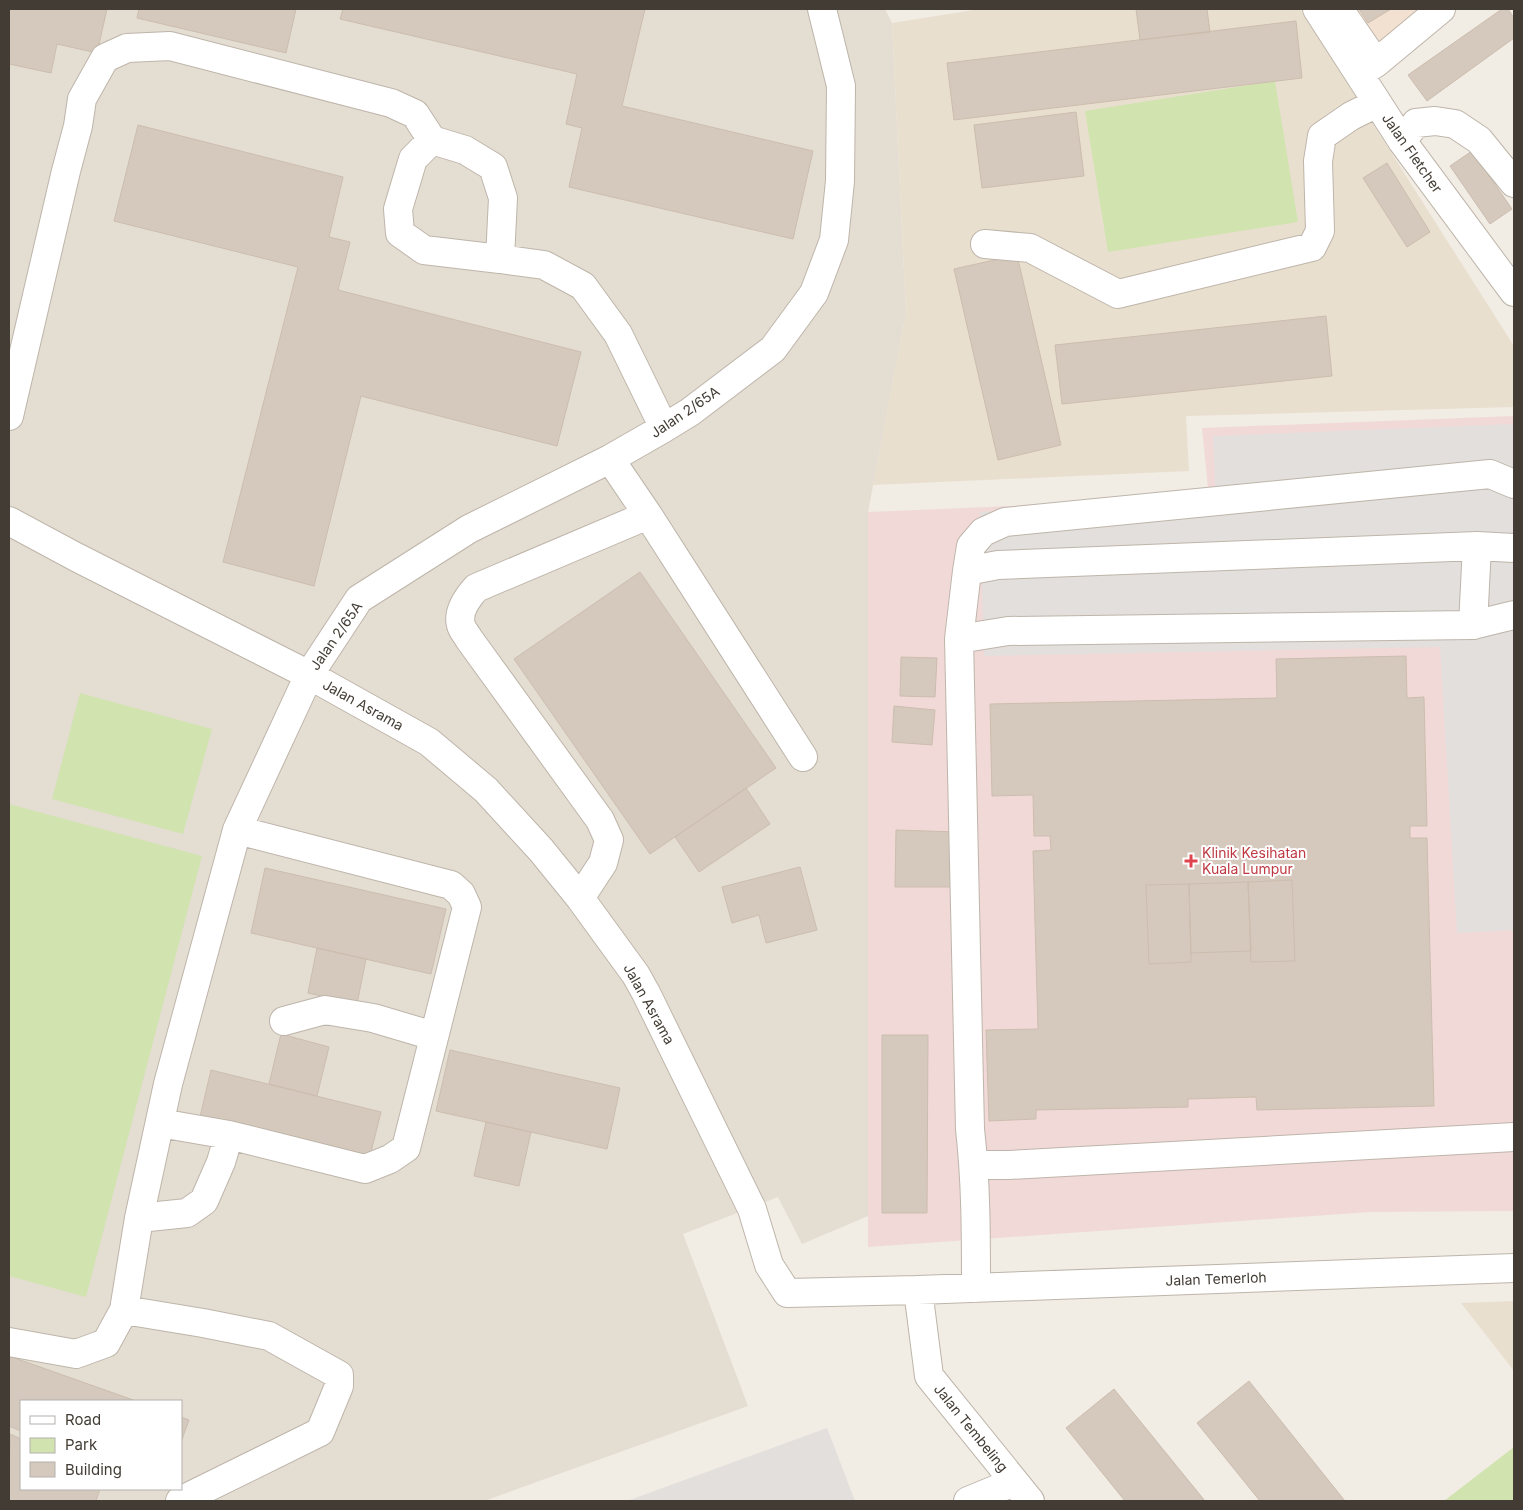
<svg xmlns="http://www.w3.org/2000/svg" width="1523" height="1510" font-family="Inter,sans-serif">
<rect width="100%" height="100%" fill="#f1ece4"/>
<path fill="#e4ddd2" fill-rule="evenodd" d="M9 9H885L892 23 906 313 868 512V1216L802 1244 778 1197 683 1234 748 1406 484 1501H9ZM21 1401H181V1489H21Z"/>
<path fill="#f2e0d0" d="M1349 9H1431L1379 51Z"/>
<path fill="#e9dfcf" d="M980 9H1300L1514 346V407L1186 416 1189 471 873 485 906 313 892 23Z
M1514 1301V1371L1461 1303Z"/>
<path fill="#f1d9d8" d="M1514 416V1211L1370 1212 868 1247V512L1209 498 1202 428Z"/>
<path fill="#d1e3af" d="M1275 81 1298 222 1108 252 1085 111Z
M80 693 212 729 183 834 52 799Z
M9 804 202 856 86 1297 9 1276Z
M1514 1447V1501H1444Z"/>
<path fill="#e2dfdc" d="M1514 424V930L1457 933 1440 647 984 656 980 512 1216 503 1213 436Z
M827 1428 855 1501H627Z"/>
<path fill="#d5c9bd" stroke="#ccbdae" d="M9 9H107L97 53 57 44 51 73 9 64Z
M139 9H296L286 53 137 18Z
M343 9H645L622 106 813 151 793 239 569 187 582 128 566 124 577 74 340 19Z
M1136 9H1207L1210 32 1140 40Z
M1359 9H1391L1368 23Z
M1502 9H1508L1514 18V38L1427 101 1408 75Z
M1296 21 1302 78 954 120 947 63Z
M1076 112 1084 176 982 188 974 125Z
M138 125 343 177 329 237 350 242 338 290 581 352 557 446 361 396 314 586 223 562 298 267 114 221Z
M1472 151 1512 209 1490 224 1450 166Z
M1387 163 1430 232 1407 247 1363 178Z
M1017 255 1061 445 998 460 954 269Z
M1326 316 1332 376 1062 404 1055 345Z
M640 572 776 768 650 854 514 659Z
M1406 656 1407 698 1424 697 1427 826H1410V838H1427L1434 1106 1257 1110 1256 1097 1188 1099V1107L1036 1110V1119L989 1121 986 1030 1038 1029 1033 851 1051 850 1050 836H1034L1033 795 992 796 990 704 1277 698 1276 659Z
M901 657 937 658 935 697 900 696Z
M894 706 935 710 932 745 892 742Z
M746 788 770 824 699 872 675 837Z
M896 830 959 832 957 887H895Z
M800 867 817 930 766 943 759 915 732 923 722 887Z
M265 868 446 909 431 974 251 933Z
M1292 880 1295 961 1251 962 1248 882Z
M1248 882 1251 951 1191 953 1189 884Z
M1189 884 1191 962 1149 964 1146 885Z
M317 948 366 959 357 1004 308 993Z
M281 1034 329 1047 317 1096 269 1084Z
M882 1035H928L927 1213H882Z
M450 1050 620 1088 607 1149 436 1111Z
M211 1070 381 1112 368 1164 199 1121Z
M486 1122 531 1132 519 1186 474 1176Z
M9 1356 136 1401H21V1431L9 1426Z
M1249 1381 1345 1501H1260L1197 1423Z
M1114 1389 1205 1501H1125L1066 1428Z
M181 1417 189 1420 181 1442Z
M10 1434 21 1439V1489H100L96 1501H9Z"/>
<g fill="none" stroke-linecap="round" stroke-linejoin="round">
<g stroke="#beb5aa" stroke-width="30">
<path id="minor" d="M1317 9 1402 141 1514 292
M1339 9 1376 63
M1359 74 1376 63 1441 9
M432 140 465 150 493 167 503 198 500 259 424 250 400 233 398 209 413 159Z
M1402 141 1416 123 1435 121 1455 124 1479 140 1514 183
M985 244 1030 248 1118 294 1312 247 1320 231 1318 161 1322 136 1351 116 1377 103
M500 259 544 265 583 286 618 334 664 428
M9 416 66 171 78 126 82 99 105 58 127 48 170 46 391 103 415 114 432 140
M610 459 648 515 803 757
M9 521 76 557 309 675 429 742 486 790 541 850 580 898 636 975 646 993 752 1209 769 1265 787 1293 918 1290 1514 1268
M967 571 971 546 983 532 1005 522 1490 474 1514 484
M1473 625 1477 546
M959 639 1008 631 1473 625 1514 615
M580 898 603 863 609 840 600 820 469 639C467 635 462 630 461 625 457 611 468 597 476 588L648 515
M284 1021 325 1010 373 1018 434 1036
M160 1123 229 1135 365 1169 390 1159 406 1148 467 907 461 894 451 885 237 830
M974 1165H1009L1514 1137
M139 1218 187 1213 204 1201 221 1162 229 1135
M976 1288C976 1234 976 1182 970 1129L959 639 967 571 998 565 1477 546 1514 548
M918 1290 929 1376 1030 1501
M124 1310 203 1323 269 1336 339 1375V1386L320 1432 180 1501
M9 1342 76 1354 106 1343 124 1310 139 1218 168 1084 237 830 309 675 359 599 469 529 610 459 664 428 690 412 773 349 814 293 834 240 840 181 841 86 822 9
M968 1501 1014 1482"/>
</g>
<use href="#minor" stroke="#fff" stroke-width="28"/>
</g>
<path fill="#e0444e" stroke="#fff" stroke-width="2" d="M1188.5 853.5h5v5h5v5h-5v5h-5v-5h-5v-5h5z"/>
<g text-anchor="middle" stroke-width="4" stroke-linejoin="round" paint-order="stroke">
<g font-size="14" fill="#423c34" stroke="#fff">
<text transform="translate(1412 153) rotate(55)" y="5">Jalan Fletcher</text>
<text transform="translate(685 412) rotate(-34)" y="5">Jalan 2/65A</text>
<text transform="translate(336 636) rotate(-55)" y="5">Jalan 2/65A</text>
<text transform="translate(363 705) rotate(29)" y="5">Jalan Asrama</text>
<text transform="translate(649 1004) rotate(61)" y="5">Jalan Asrama</text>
<text transform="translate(1216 1279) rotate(-2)" y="5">Jalan Temerloh</text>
<text transform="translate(971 1428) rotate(51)" y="5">Jalan Tembeling</text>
</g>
<g font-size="14" fill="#be3a42" stroke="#fff" text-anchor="start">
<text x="1202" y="858">Klinik Kesihatan<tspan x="1202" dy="16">Kuala Lumpur</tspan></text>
</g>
</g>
<rect width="1523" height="1510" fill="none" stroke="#423c34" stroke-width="20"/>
<rect x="20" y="1400" width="162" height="90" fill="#ffffff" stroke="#b3b1ae"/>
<rect x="30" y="1416" width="25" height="8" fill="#ffffff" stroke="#b3b1ae"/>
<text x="65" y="1425" font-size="15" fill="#423c34">Road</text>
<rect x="30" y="1438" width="25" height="15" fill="#d1e3af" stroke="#b3b1ae"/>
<text x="65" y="1450" font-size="15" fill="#423c34">Park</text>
<rect x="30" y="1462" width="25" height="15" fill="#d5c9bd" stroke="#b3b1ae"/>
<text x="65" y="1475" font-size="15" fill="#423c34">Building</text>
</svg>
